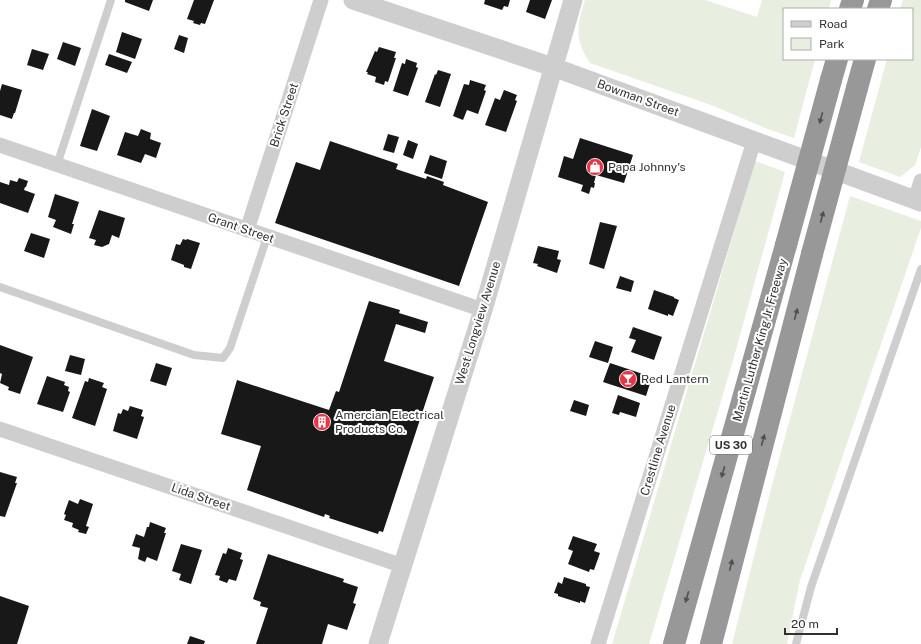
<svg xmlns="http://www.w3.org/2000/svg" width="921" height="644" font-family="'Public Sans',sans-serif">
<rect width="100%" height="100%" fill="#fff"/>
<path fill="#e8eee0" d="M585 0H705L757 17 762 0H831L829 9H784V59H815L794 138 765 128 711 105 590 63C574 39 577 26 585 0Z
M903 0H921V147L915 165 900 177 859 162 887 59H912V9H900Z
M755 161 785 172 734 357 649 644H612Z
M850 196 921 221V228L800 580 787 644H732L771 489Z"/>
<path fill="#181818" d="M125 0H153L149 11 125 2Z
M194 0H214L205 24 201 23 200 25 193 23 194 21 187 19Z
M485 0H510L508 7 504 6 502 10 484 4Z
M530 0H552L545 19 526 12Z
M122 32 142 39 135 59 116 52Z
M179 35 188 38 184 53 174 49Z
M63 42 81 48 75 66 57 59Z
M379 47 396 52 394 58H396L388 82 385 81 384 85 375 82 376 77 367 74 368 72H366L375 51 377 52Z
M32 49 49 54 43 70 27 65Z
M109 54 132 62 127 73 105 65Z
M406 59 417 63 416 67 418 68 408 96 393 91 402 63 405 64Z
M438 70 451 74 440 107 425 102 435 74 436 75Z
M470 80 486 85 484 90 486 91 478 114 467 110 463 120 453 116 464 84 469 85Z
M2 84 22 90 15 113H14L12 119 0 115V91Z
M504 90 517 95 515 100 517 101 506 132 485 125 495 98 500 100Z
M92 109 110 116 97 151 80 146Z
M141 129 151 133 150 139 161 143 156 158 145 154 141 163 117 155 125 132 138 136Z
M388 134 399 137 394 153 383 150Z
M580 138 633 155 624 183 596 175 594 183H595L594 188 591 187 589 194 581 191 583 185 558 177 564 156 573 159Z
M408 140 418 144 413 159 403 155Z
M330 141 398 164 396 169 426 179 427 176 444 182 443 185 488 202 459 286 275 223 296 162 320 170Z
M430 155 447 161 442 179 424 173Z
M19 178 28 181 26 187H25L24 190 35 194 28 213 0 203V182L9 185 10 180 17 182Z
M55 194 79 202 72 224H74L71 234 53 227 56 220 48 217Z
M99 210 125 218 119 238 112 235 109 244 102 247 94 245 96 240 89 238Z
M600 222 617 226 604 269 589 264Z
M31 233 50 239 44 258 24 251Z
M183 239 186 240 187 239 200 243 191 269 184 267V265L171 260 176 244 180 245Z
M538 246 559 251 557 259 561 260 557 273 537 266 538 264 533 263Z
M620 276 634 281 631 292 616 288Z
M654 290 674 297V298L679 300 673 316 668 314V316L648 309Z
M369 301 400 310 399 313 428 322 425 333 396 324 384 361 434 377 383 532 379 531 378 534 329 518 330 516 325 514 324 517 247 490 261 446 221 434 237 380 329 410 336 391 339 392Z
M633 327 662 337 654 360 631 352 636 340 629 338Z
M595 341 613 347 608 363 589 357Z
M0 345 33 357 20 394 8 390 9 387 0 383 2 374 0 373Z
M70 355 85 359 81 375 65 371Z
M156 363 172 368 166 386 150 381Z
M610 363 652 377 646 396 603 382Z
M47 376 65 382 64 385 69 387 68 391 70 392 63 412 37 404Z
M89 378 104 383 102 387 107 389 95 426 72 418 85 381 88 382Z
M618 395 640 403 636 417 620 412 619 415 612 413Z
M574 400 589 405 586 416 570 411Z
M130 406 143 410 141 416 144 417 137 439 113 431 118 413 121 414 123 409 128 411Z
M0 472 17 477 15 483H17L5 517 0 516Z
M80 499 93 504 86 526 89 527 86 534 78 532 79 530 72 527 73 523 64 520 66 515 64 514 69 500 78 504Z
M150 522 166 528 164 533H166L157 561 147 557 145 562 138 559 140 548 132 546 136 534 144 537 147 527H149Z
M573 536 597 544 594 551 600 553 594 570 590 569 589 572 568 564 573 551 568 549Z
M181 544 202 550 191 584 179 580 181 574 172 571Z
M228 548 242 553 240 559 243 560 236 581 229 579 227 583 219 580 220 576 215 575 223 553 226 554Z
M268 554 344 579 343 582 358 587 353 603 356 604 347 630 328 624 322 644H256L268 608 260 606 261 602 253 599Z
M564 577 586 584V586L590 587 585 603 580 601V603L558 596V594L554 593 558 582 562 584Z
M0 596 29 606 17 644H0Z
M190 636 205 641 204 644H187Z"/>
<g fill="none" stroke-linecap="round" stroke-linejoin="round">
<path stroke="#cecece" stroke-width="8" d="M57 165 111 0
M0 287 194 355 223 358 230 348 267 237
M796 644 811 587 921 269"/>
<path stroke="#cecece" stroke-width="15" d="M0 145 483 310
M915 200 921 181
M247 230 321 0
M0 429 403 566
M598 644 754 141"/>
<path stroke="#cecece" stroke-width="19" d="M353 0 553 67 921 202
M378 644 483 310 573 0"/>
<path stroke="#989898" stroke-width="22" d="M850 9 853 0
M878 9 881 0
M831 80 837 59
M857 88 865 59
M674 644 786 245
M711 644 812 254"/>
<path stroke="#989898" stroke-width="22" d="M786 245 831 80
M812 254 857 88"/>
</g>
<defs><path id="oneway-solid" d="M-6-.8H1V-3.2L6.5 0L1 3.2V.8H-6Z"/></defs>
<g fill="#505050">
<use href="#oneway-solid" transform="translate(821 118) rotate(105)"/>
<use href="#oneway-solid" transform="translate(822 217) rotate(-75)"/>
<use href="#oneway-solid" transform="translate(796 314) rotate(-75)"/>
<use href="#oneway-solid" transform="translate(763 440) rotate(-75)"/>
<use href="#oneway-solid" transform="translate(723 472) rotate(106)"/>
<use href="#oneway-solid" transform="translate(731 565) rotate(-76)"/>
<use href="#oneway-solid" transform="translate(687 597) rotate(106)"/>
</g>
<defs>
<g id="shop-disc" transform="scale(0.9)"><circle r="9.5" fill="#e63546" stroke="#fff"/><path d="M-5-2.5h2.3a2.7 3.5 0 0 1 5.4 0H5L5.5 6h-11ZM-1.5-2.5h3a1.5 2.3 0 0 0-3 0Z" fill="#fff"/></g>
<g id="bar-disc" transform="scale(0.9)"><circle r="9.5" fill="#e63546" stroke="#fff"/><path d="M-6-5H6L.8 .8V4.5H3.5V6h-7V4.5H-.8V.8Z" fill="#fff"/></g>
<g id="building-disc" transform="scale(0.9)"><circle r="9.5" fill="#e63546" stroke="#fff"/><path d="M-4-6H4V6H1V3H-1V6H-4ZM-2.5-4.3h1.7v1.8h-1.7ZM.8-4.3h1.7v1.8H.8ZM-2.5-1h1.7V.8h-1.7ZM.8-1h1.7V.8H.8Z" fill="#fff"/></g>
</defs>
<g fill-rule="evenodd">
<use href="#shop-disc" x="595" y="167"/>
<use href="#bar-disc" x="628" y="379"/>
<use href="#building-disc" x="322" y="422"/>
</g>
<g text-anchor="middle" stroke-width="4" stroke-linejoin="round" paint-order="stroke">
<rect fill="#fff" stroke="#6f6f6f" stroke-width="1" x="710" y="436" width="42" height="18" rx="3"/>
<g font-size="11" font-weight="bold" fill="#313131">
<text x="731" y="449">US 30</text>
</g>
<g font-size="12" fill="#313131" stroke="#fff">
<text transform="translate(638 98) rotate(20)" y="4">Bowman Street</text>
<text transform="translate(284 115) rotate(-72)" y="4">Brick Street</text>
<text transform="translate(241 228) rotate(19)" y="4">Grant Street</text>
<text transform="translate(478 323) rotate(-73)" y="4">West Longview Avenue</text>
<text transform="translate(760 340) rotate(-74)" y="4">Martin Luther King Jr. Freeway</text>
<text transform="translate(658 450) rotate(-73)" y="4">Crestline Avenue</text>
<text transform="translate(201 497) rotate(19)" y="4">Lida Street</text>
</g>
<g font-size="12" fill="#313131" stroke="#fff" text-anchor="start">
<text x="608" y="171">Papa Johnny's</text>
<text x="641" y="383">Red Lantern</text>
<text x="335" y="419">Amercian Electrical<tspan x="335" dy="14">Products Co.</tspan></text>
</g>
</g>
<rect x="783" y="8" width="130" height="52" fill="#ffffff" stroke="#adadad"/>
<rect x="791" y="21" width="20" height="6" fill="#cecece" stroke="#adadad"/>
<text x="819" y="28" font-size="12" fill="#313131">Road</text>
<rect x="791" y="38" width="20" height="12" fill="#e8eee0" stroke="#adadad"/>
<text x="819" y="48" font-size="12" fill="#313131">Park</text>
<path d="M785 628v6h52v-6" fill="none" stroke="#313131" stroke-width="2"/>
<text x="791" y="628" font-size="12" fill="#313131" stroke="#ffffff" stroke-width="3" paint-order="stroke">20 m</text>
</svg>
